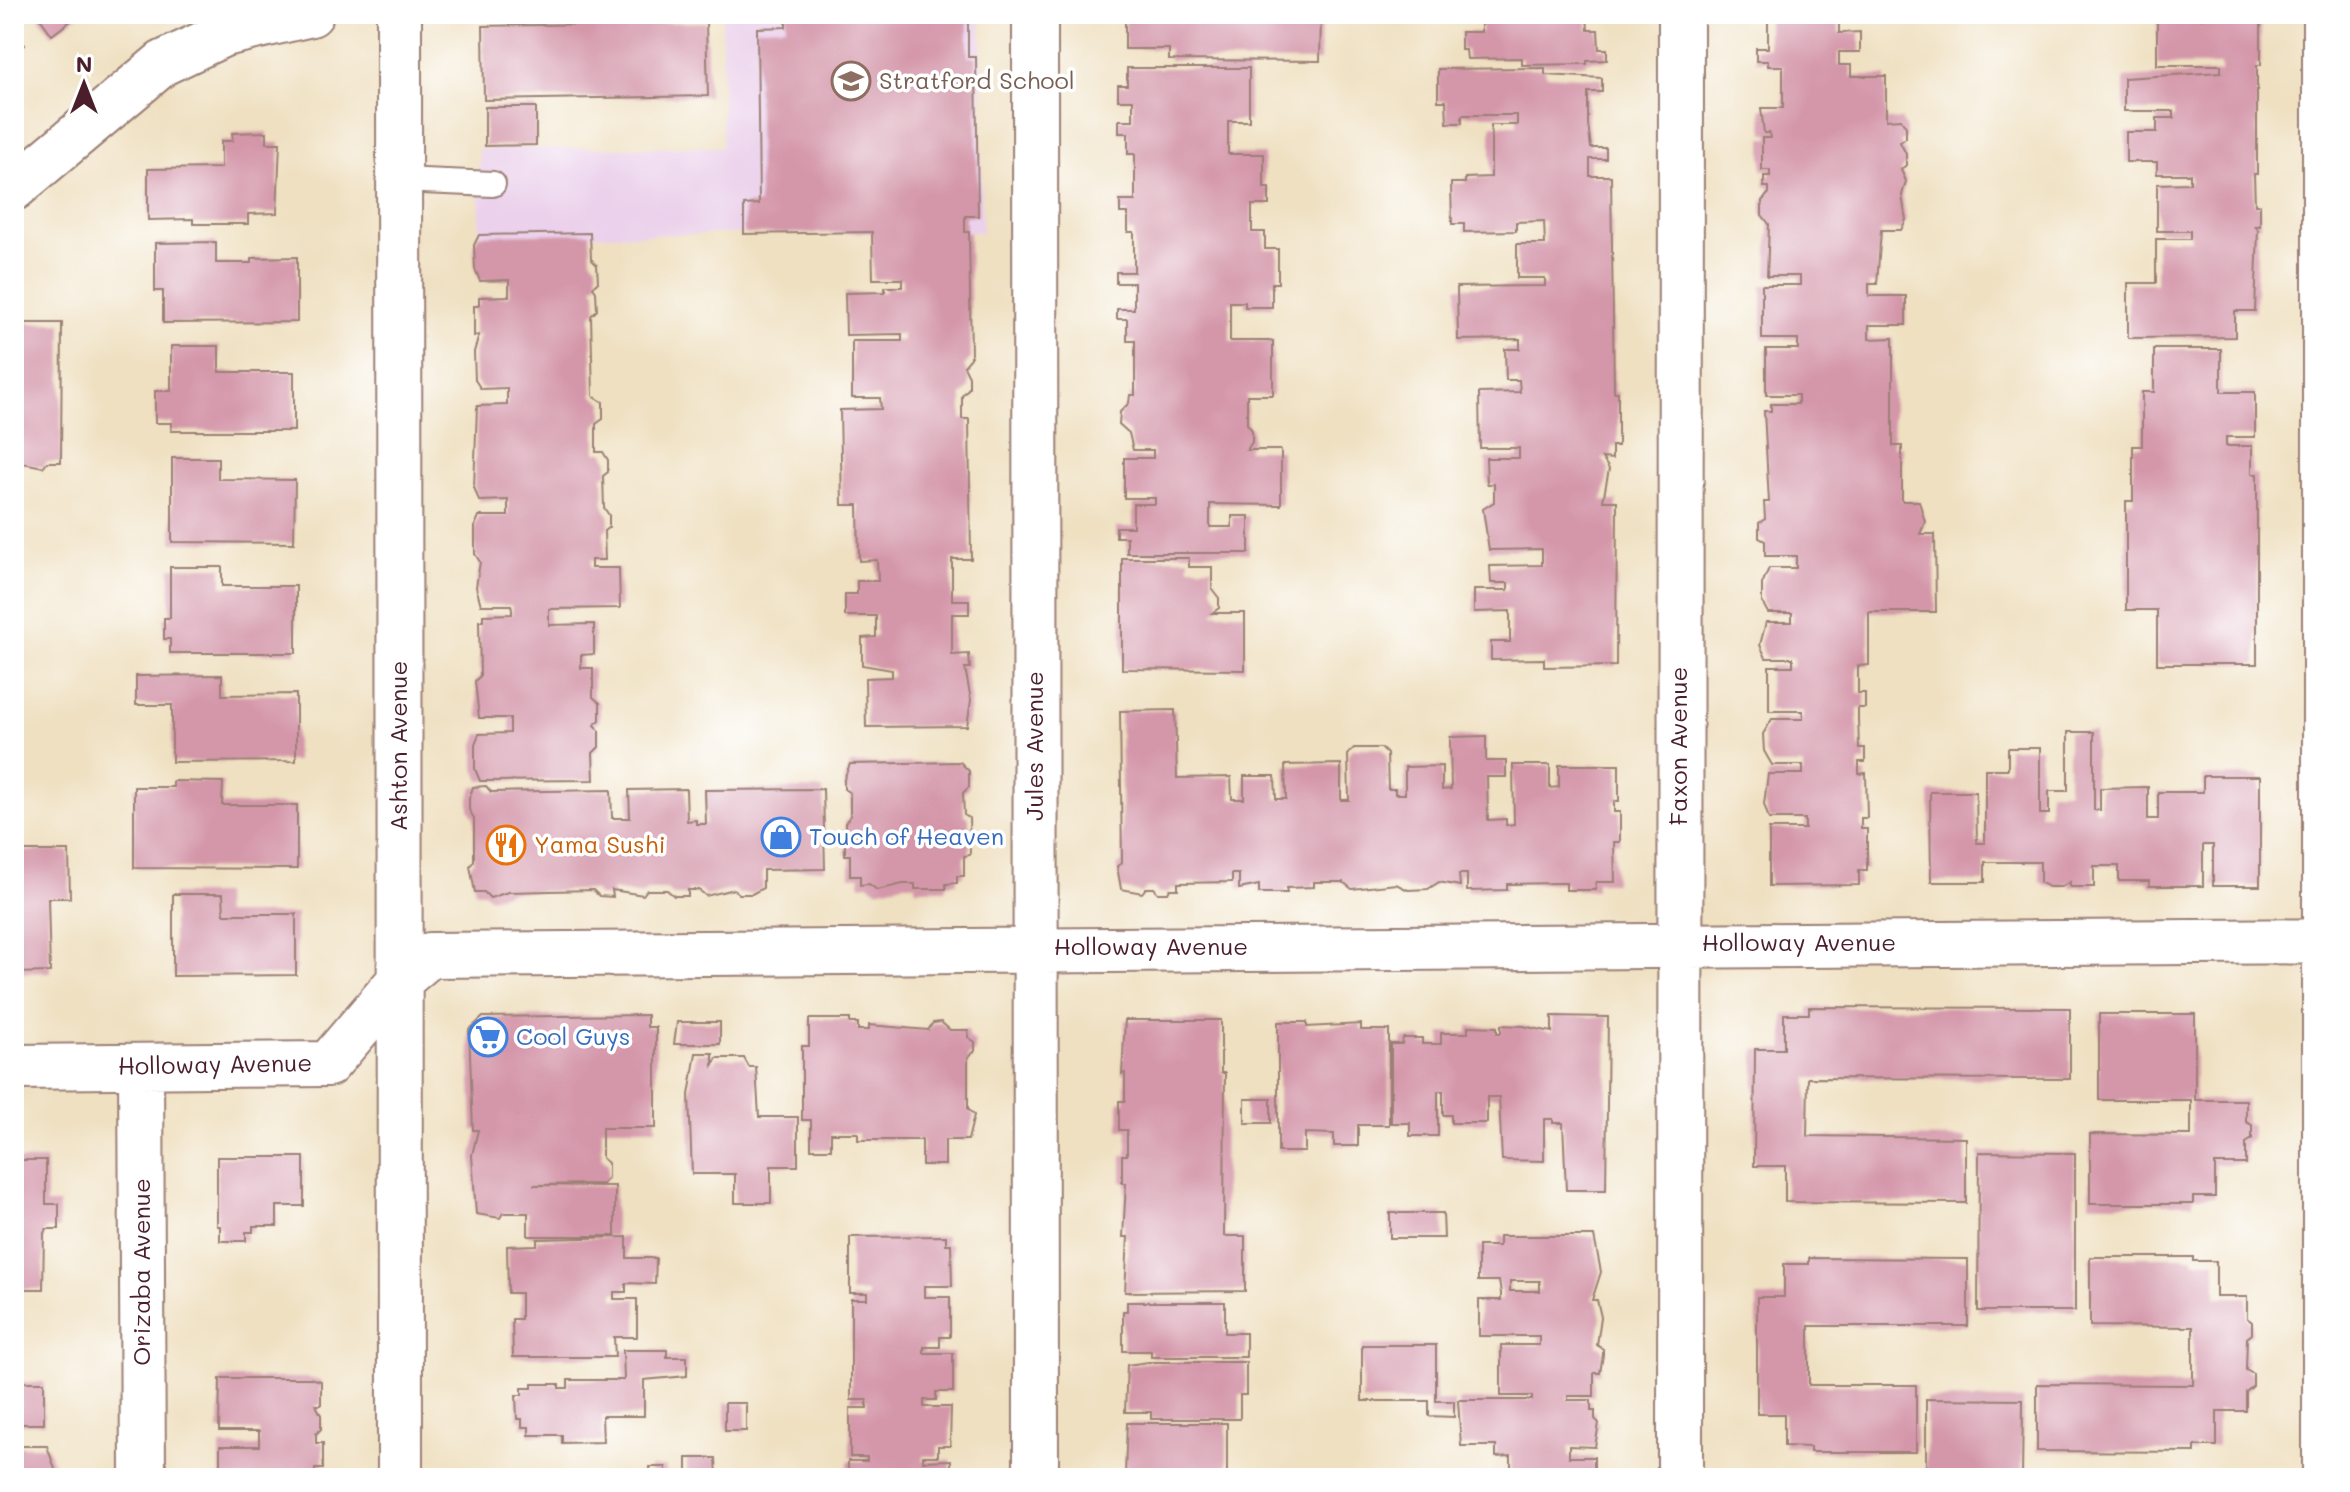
<svg xmlns="http://www.w3.org/2000/svg" width="2350" height="1492" font-family="Mali,sans-serif">
<rect width="100%" height="100%" fill="#fff"/>
<filter id="ink" filterUnits="userSpaceOnUse"><feTurbulence type="fractalNoise" baseFrequency=".0125" numOctaves="2"/><feDisplacementMap in="SourceGraphic" scale="16" xChannelSelector="R" yChannelSelector="G"/><feConvolveMatrix kernelMatrix="1 2 1 2 8 2 1 2 1" color-interpolation-filters="sRGB"/></filter>
<filter id="wash" filterUnits="userSpaceOnUse"><feTurbulence type="fractalNoise" baseFrequency=".006" numOctaves="4" result="noise"/><feDisplacementMap in="SourceGraphic" scale="32" xChannelSelector="R" yChannelSelector="G"/><feGaussianBlur stdDeviation="1.8" result="paint"/><feColorMatrix in="noise" values="0 0 0 0 0 0 0 0 0 0 0 0 0 0 0 0 0 1.4 0 .05"/><feComposite in="paint" operator="in"/></filter>
<g filter="url(#wash)">
<rect width="100%" height="100%" fill="#efe0c1"/>
<path fill="#ebd1eb" d="M722 14H981L982 232 480 236 479 149 722 147Z"/>
<g id="blocks">
<path fill="#d497aa" fill-rule="evenodd" d="M37 14H80L52 35Z
M786 14H968V57H976L978 216H965V232H969L971 358 964 366 969 376V388L962 396V419H969L971 559H952V600H969V614H952V655L969 654 970 668H965L971 700 967 726 866 727 865 678 892 677V670L862 665V638L876 637V616H845V594H857V581H878L877 560 859 561 858 505H842L840 410 881 409 880 398H852V341H902V334L846 335 845 293 885 292V287H902V279H873L872 232 744 234V205L759 204 757 28 786 27Z
M1125 14H1321L1320 61 1169 60V49H1125Z
M1525 14H1587L1588 30H1598L1599 49H1607V60L1587 61V64L1522 65V58L1467 59 1466 50H1461V32H1481V19L1525 18Z
M1768 14H1839V33L1860 32V52H1839V65H1851V76H1886V120L1901 119 1906 127V138L1900 142 1906 154V165L1901 170 1906 181 1902 195 1906 220 1901 230H1881L1877 284H1869V296H1906V325H1869V339L1893 338V446H1902V501H1919L1925 522 1920 534H1935L1936 612H1869V665L1858 666V693H1865V708H1858V719L1859 748H1865V762H1859V774L1866 773 1867 818H1861V829H1867V870H1859V885L1769 886V829H1805V819H1769L1764 804 1768 774H1803V765H1772L1764 751 1763 734 1772 719H1803V711H1769V666H1793V658H1766L1760 645 1766 622H1792V613H1768L1762 602V584L1769 568H1796V556H1765V541L1759 538V523L1765 519 1764 502H1769L1764 411H1771V404H1798V395H1766V349H1798V339H1762V285H1800V276H1767L1769 224 1762 215V201L1769 193V187H1764V176H1770V170H1762V138H1770L1769 133H1764L1761 108H1783V66H1768V61H1756V48H1768Z
M2202 14H2261V65H2257V174H2254L2255 205H2260V226H2255L2258 230 2255 311H2235V337L2128 338V283H2156V239H2190V231H2157V184L2190 183V174H2157V162H2126V132H2157V118H2174V111H2124V78L2221 72V65H2157V18H2202Z
M706 22 708 96 484 100 483 26Z
M14 33 25 45 14 55Z
M1127 68H1249V121H1228V154H1264V188H1269V205H1252V232H1265V249H1278V283H1272V307H1245V302H1230V341H1273V395H1247V424L1252 430V442L1247 450H1281V505L1210 504V527H1232V516H1249V553H1127V537H1116V527H1133V504H1155V498H1124V458H1153V450H1133L1129 433 1119 424 1120 412 1129 403 1130 395H1135V341H1127V319H1117V309H1134V283H1116V272H1134V232H1128V213H1120V201H1135V154H1128V133H1119V120H1133V100H1118V85H1127Z
M1545 68V75L1602 78V92H1588V124L1591 148H1606V159H1590V176H1611L1614 392H1618V446H1612V459L1602 458 1609 469 1603 501H1617L1616 666 1544 667V659L1491 660V642H1510V611L1474 612V590H1508V583H1491L1490 566 1542 565V549L1489 550 1483 509 1494 502V484H1487L1486 458H1519V448H1480L1479 393 1520 392 1519 380H1506L1505 349H1520V339L1458 340 1457 287 1545 286V278H1517V244H1545L1544 221 1516 222V231L1464 232V224H1452L1451 183H1465V178L1491 177V125H1517V115H1462V123H1447L1446 101H1438V69Z
M485 107H536V145L485 146Z
M267 132V143H280L277 213 248 214V224H193V219L148 220V169L221 168V141H233L232 133Z
M590 233 591 259 597 265 598 282 593 287 596 292 597 310 591 316 593 396 603 402V419L596 424V452H603L608 460V472L603 476 604 508 609 515V527L604 531 605 560H591V568H619L620 608 549 609V625L594 624V654L581 655V668H593V697L600 703V720L594 725 599 730V747L593 753 594 780 480 781 475 769V744L479 734 510 733V718H479L475 681 480 676 479 621H483V615L512 614V610L511 605H481L476 587 480 562 475 554V526L479 516H508V500L479 501 474 487 477 406 507 405V388L481 389 475 380 474 352 479 335 474 336V306H479V297L509 296V280L480 281 475 269 474 245 479 235Z
M216 242V263H251V258L297 257V322L163 323V291H155V243Z
M14 323H62L61 462H47L43 467 18 462 14 467Z
M171 346H219V372H294V431H171V423H155V391H171Z
M2154 349H2221V392H2255V437H2226V446H2252V474H2257V664H2157V610H2126V501H2133V446H2142V392H2154Z
M172 458H218V479L295 480 294 543 172 542Z
M1122 558H1189V567H1212V589L1219 598V608L1212 613H1245V670L1122 669Z
M170 567H222V586H296V653H170V639H164V618H170Z
M222 675V695L296 694V761L172 762V705H136V676Z
M1175 710 1177 778 1231 777 1232 799H1244V776H1275L1276 799H1286L1285 765 1341 764V800H1349L1348 754 1354 748H1381L1387 754 1388 789H1395V794H1405V767L1442 766V790L1451 789 1450 737 1486 736V761H1506V777H1487L1488 820 1506 819V825L1514 824 1513 765H1550V788L1559 787V765H1619V801H1614V812H1620V842H1614L1615 882H1596V890H1566V883H1560L1507 884V890L1467 891V874H1459L1460 886 1439 882 1428 889 1408 890 1396 884 1352 889 1343 882H1314V887L1286 888 1287 893H1259V885L1239 889V874H1232V882L1178 883V889H1170L1168 893H1158L1154 888H1146L1142 893 1121 889 1117 866 1122 863 1120 711Z
M2068 732H2094V810H2100V788L2148 787V819H2158V792H2203V776H2260V886H2213V845H2203V886H2149V881H2119V866H2094V887H2070V882L2061 887H2049L2040 882V862H1985V882H1931L1930 792H1976L1977 843H1985V769H2008V748H2040V814H2049V791H2068Z
M960 762 969 771V787L963 793 964 815 969 818 970 855 964 856V876H957V883L946 884V889H915V884H903L877 890 869 884 860 885V876H850V855H845V823L850 816V793L844 789V779L850 764Z
M173 781 223 782 222 805H297V869L134 868V787H173Z
M486 786 491 792 611 790 612 818H630L629 790 686 789 687 821 696 820V824H706L705 790 823 789 825 869 763 870V888L752 894H739L734 889 706 896 699 890H688V896H674L667 890H647L643 895 612 890 613 897 599 896 593 890 508 892 490 898 484 892H475L470 866 474 861V818L469 810V799L473 787Z
M14 851H69L70 898H48L50 972 14 973Z
M173 894H223L224 914H296V975L173 976Z
M1809 1007 2070 1008V1079L1808 1078 1807 1136 1966 1138V1203L1785 1202V1166H1754L1755 1049H1784V1014H1809Z
M2099 1014H2195V1100H2246V1122L2252 1125V1139L2246 1143V1164H2215V1197H2193V1204H2090V1134L2191 1135V1100H2099Z
M647 1015V1027H656V1128H602V1158L608 1163V1178L603 1184 533 1185 615 1186V1236H528V1213H503L500 1218 476 1214 472 1155 478 1130H473L469 1030 483 1017Z
M1552 1016 1608 1017 1606 1190H1566L1563 1123H1553V1119H1544V1161L1502 1160 1499 1097H1487V1123H1451V1115H1443V1091H1438V1136H1410V1123H1391V1044H1402L1403 1038H1422V1044H1441V1033H1468V1026L1497 1027V1033H1501V1025L1523 1026 1552 1032Z
M809 1019H850V1023H858V1030H869V1025L928 1030 933 1023 941 1022 950 1030H968V1037L975 1042V1051L968 1057V1109L974 1115 968 1140H945V1165H922V1140H858V1133H831V1149H811V1120H802V1046H809Z
M1125 1020H1221V1073H1225L1224 1236H1245V1291L1125 1292 1128 1237H1123L1126 1183H1122V1155H1127V1130H1119V1101H1125V1073L1122 1074Z
M677 1022H720V1044H674Z
M1278 1022H1307V1027L1361 1024V1030H1389V1125H1358V1146H1334V1134L1305 1133V1152H1278Z
M696 1053H713V1065L717 1058H744L749 1067H756L759 1117H798V1166H771V1203H735V1174H692L689 1095Z
M1245 1099H1271V1123H1245Z
M1979 1152 2075 1153V1311H1978Z
M217 1157H304V1206H277V1226H253V1232H246V1241H220V1226H217Z
M14 1160H46V1204H59V1229H46L44 1233 43 1289H14Z
M1390 1213H1443L1444 1238H1390Z
M946 1236V1244H951L952 1286H924V1297H950V1337H940V1347H924V1353H953V1392H936V1400H924V1407H951L950 1446H938V1456H923V1461L951 1460V1478H848V1461H867V1457H850V1408H867V1400H851V1299H867V1293H850V1237Z
M1499 1236H1594L1601 1272 1592 1300H1597L1601 1317 1597 1345 1603 1349V1355L1600 1373H1594V1396H1568V1400H1591V1411H1595V1419L1599 1423 1595 1447 1569 1446V1457H1594V1478H1511V1456L1496 1457V1446H1461L1458 1400H1532V1396H1501V1345H1539V1336H1479V1300H1501V1293L1499 1281H1478V1246H1499ZM1510 1281H1540V1291H1510Z
M627 1237V1258H656L655 1284 626 1283V1292H614V1299H637V1337H614L615 1357H513L512 1319H521V1293H508L507 1246 537 1245V1239Z
M2090 1257H2193V1261H2216V1297H2247V1318L2252 1322V1334L2247 1338 2246 1370 2253 1374V1386L2246 1392V1411H2217V1446H2195V1452L2037 1451V1384L2193 1385V1327L2090 1326Z
M1809 1258 1968 1259V1326H1809V1385H1916V1452H1810V1447L1784 1446V1414H1757V1297H1784V1264H1809Z
M1127 1302H1225V1333H1246V1357H1151V1351H1123V1311H1127Z
M1362 1345H1436V1401H1454V1417L1429 1416V1401H1362Z
M623 1350H667V1357H687V1376L644 1380V1416H602L603 1442 562 1443V1435H529V1427H522V1419H517L516 1395H522V1388H532V1384H559V1388H568V1380H624Z
M1149 1362H1246V1395H1240V1419H1151V1412H1125L1127 1365Z
M220 1378H309L321 1381V1405H316L321 1415V1429L316 1434V1443H323V1469H315V1474H322V1478H220V1446H259V1431H219Z
M14 1382H44V1424H18V1446H47L55 1469 54 1478H14Z
M1926 1399 2023 1400 2022 1478H1926Z
M725 1403H746V1431H725Z
M1127 1423H1227V1478H1153V1474H1125Z
M687 1458H716L717 1478H687Z
M650 1467H666V1478H650Z"/>
</g>
</g>
<g filter="url(#ink)">
<use href="#blocks" fill-opacity="0" stroke="#9c8076" stroke-width="2"/>
<g fill="none" stroke-linecap="round" stroke-linejoin="round">
<g stroke="#9c8076" stroke-width="28">
<path id="lane" d="M400 180 493 184"/>
</g>
<g stroke="#9c8076" stroke-width="48">
<path id="street" d="M399 14 400 1478
M1035 14 1036 1478
M2325 14V1478
M14 188 163 63 224 34 311 14
M141 1066 143 1478
M14 1067 328 1064 398 982 430 955 2336 941
M1680 1478 1681 14"/>
</g>
<use href="#lane" stroke="#fff" stroke-width="24"/>
<use href="#street" stroke="#fff" stroke-width="44"/>
</g>
</g>
<defs>
<g id="school-ring" transform="scale(2)"><circle r="9.5" fill="#fff" stroke="#8d6e63" stroke-width="1.5"/><path d="M0-5L7-2L0 1L-7-2ZM-4 1L0 2.5L4 1V4Q0 6-4 4Z" fill="#8d6e63"/></g>
<g id="shop-ring" transform="scale(2)"><circle r="9.5" fill="#fff" stroke="#3f7fe0" stroke-width="1.5"/><path d="M-5-2.5h2.3a2.7 3.5 0 0 1 5.4 0H5L5.5 6h-11ZM-1.5-2.5h3a1.5 2.3 0 0 0-3 0Z" fill="#3f7fe0"/></g>
<g id="restaurant-ring" transform="scale(2)"><circle r="9.5" fill="#fff" stroke="#e8710a" stroke-width="1.5"/><path d="M-5-6h1v4h1v-4h1v4h1v-4h1v5L-1.5 .5V6h-2V.5L-5-1ZM5-6V6H3V1.5H1.5Q1.5-4 5-6Z" fill="#e8710a"/></g>
<g id="supermarket-ring" transform="scale(2)"><circle r="9.5" fill="#fff" stroke="#3f7fe0" stroke-width="1.5"/><path d="M-6-5.5h2.5l.6 2H6L4.5 2H-2.5L-4.4-4H-6ZM-1.5 3.2a1.3 1.3 0 1 0 .1 0ZM3 3.2a1.3 1.3 0 1 0 .1 0Z" fill="#3f7fe0"/></g>
</defs>
<g fill-rule="evenodd">
<use href="#school-ring" x="851" y="81"/>
<use href="#shop-ring" x="781" y="837"/>
<use href="#restaurant-ring" x="506" y="845"/>
<use href="#supermarket-ring" x="488" y="1037"/>
</g>
<g text-anchor="middle" stroke-width="7" stroke-linejoin="round" paint-order="stroke">
<g font-size="24" fill="#785e54" stroke="#fff" text-anchor="start">
<text x="879" y="89">Stratford School</text>
</g>
<g font-size="24" fill="#4a1f2b" stroke="#fff">
<text transform="translate(399 746) rotate(-90)" y="8">Ashton Avenue</text>
<text transform="translate(1035 746) rotate(-90)" y="8">Jules Avenue</text>
<text transform="translate(1679 746) rotate(-90)" y="8">Faxon Avenue</text>
<text x="1799" y="951">Holloway Avenue</text>
<text x="1151" y="955">Holloway Avenue</text>
<text transform="translate(215 1065) rotate(-1)" y="8">Holloway Avenue</text>
<text transform="translate(142 1272) rotate(-90)" y="8">Orizaba Avenue</text>
</g>
<g font-size="24" fill="#366cbe" stroke="#fff" text-anchor="start">
<text x="809" y="845">Touch of Heaven</text>
<text x="516" y="1045">Cool Guys</text>
</g>
<g font-size="24" fill="#c56008" stroke="#fff" text-anchor="start">
<text x="534" y="853">Yama Sushi</text>
</g>
</g>
<rect width="2350" height="1492" fill="none" stroke="#fff" stroke-width="48"/>
<g transform="translate(84 84)" stroke="#ffffff" stroke-width="6" paint-order="stroke">
<path d="M0-6L14 30L0 20L-14 30Z" fill="#4a1f2b"/>
<text y="-12" font-size="22" font-weight="bold" text-anchor="middle" fill="#4a1f2b">N</text>
</g>
</svg>
